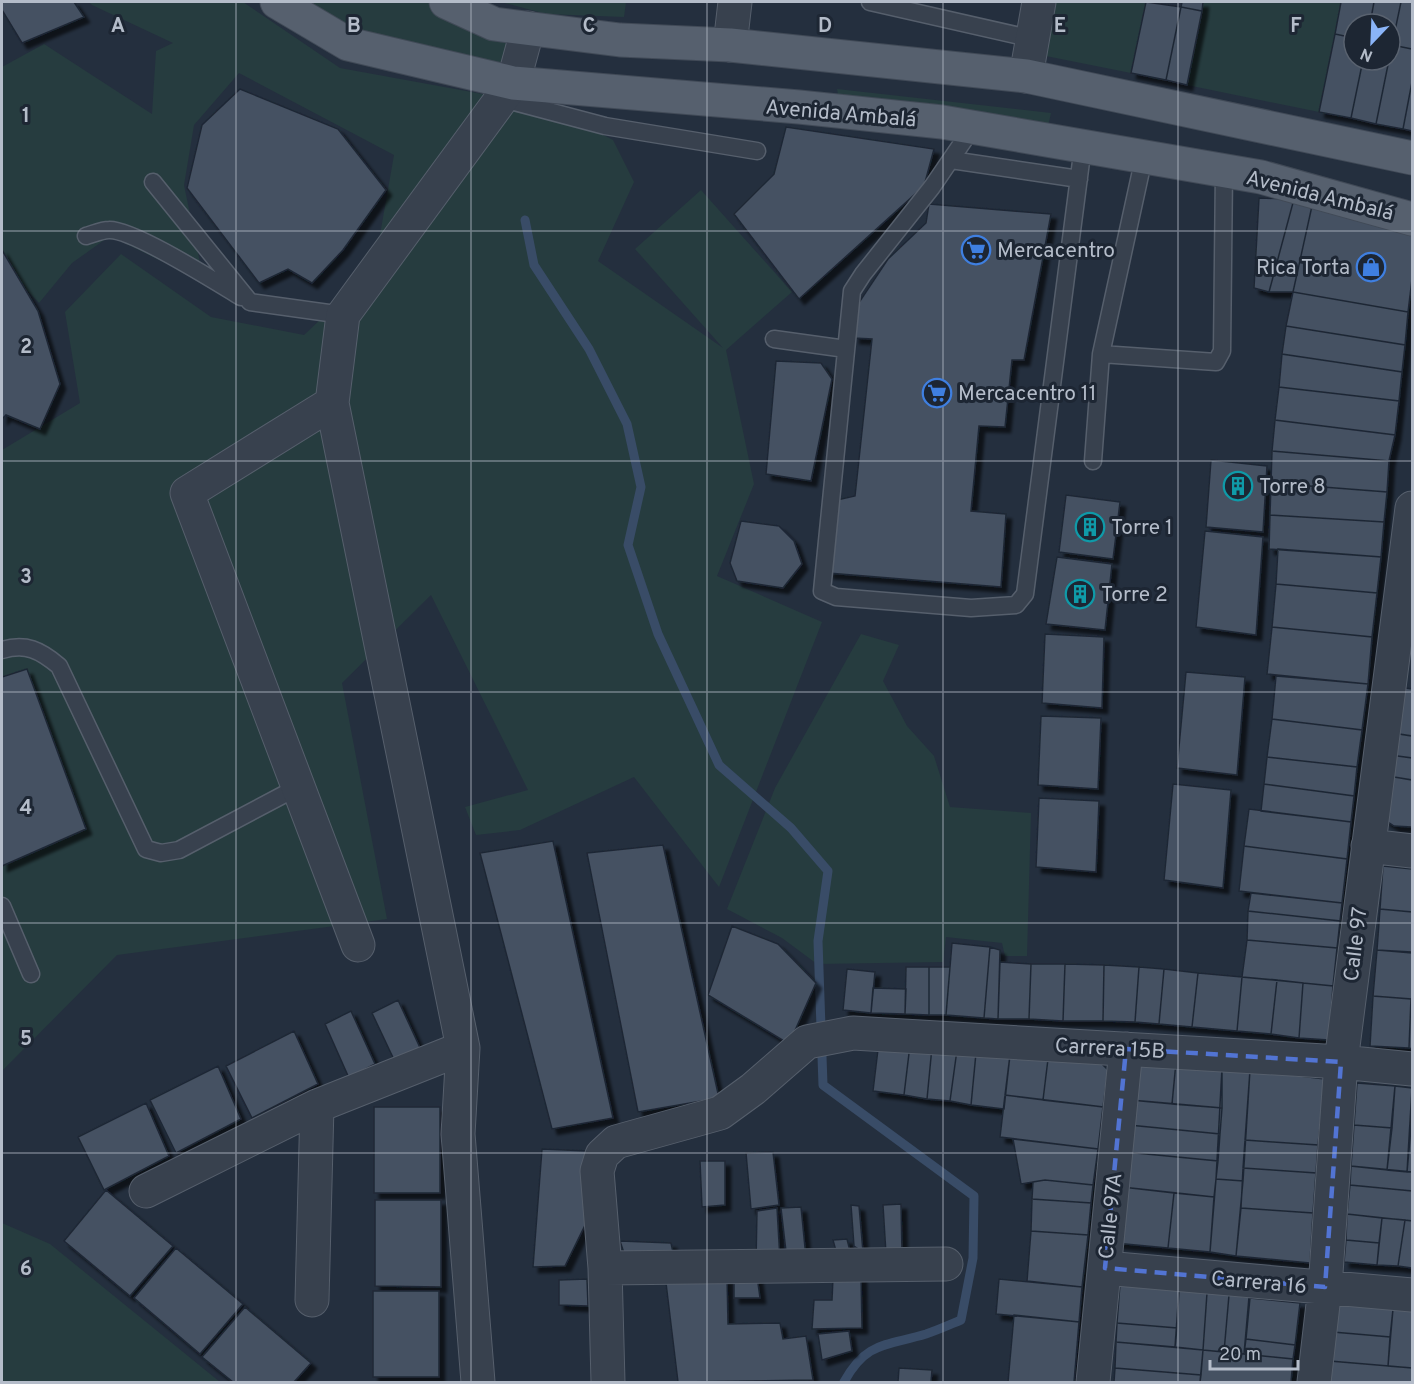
<svg xmlns="http://www.w3.org/2000/svg" width="1414" height="1384" font-family="Overpass,sans-serif">
<defs>
<filter id="shadow"><feDropShadow dx="5.5" dy="5.5" stdDeviation="1.5" flood-color="#0009"/></filter>
</defs>
<rect width="100%" height="100%" fill="#242f3e"/>
<path fill="#263c3f" d="M89 2H243L340 68 548 106 613 140 634 182 598 261 723 348 635 249 701 190 792 292 726 350 754 484 717 576 822 622 719 887 634 777 520 830 476 835 465 807 528 790 431 595 342 683 387 919 117 955 2 1071V450L80 403 65 312 121 254 211 317 304 335 374 269 394 155 239 73 194 125 184 185 204 282 110 236 72 263 39 303 2 264V67L44 44 152 114 156 51 173 43 92 5Z
M298 2H428L490 31 509 35 503 69 350 34Z
M501 2H626L624 17 546 14Z
M1053 2H1146L1131 73 1041 55Z
M1203 2H1341L1319 112 1187 85Z
M837 89 1051 113 1048 126 839 100Z
M861 634 899 645 883 681 907 726 934 756 950 807 1031 813 1027 956H1005L1002 943 946 937 943 962 817 964 782 938 727 909 775 788Z
M2 1223 50 1244 220 1382H2Z"/>
<g fill="none" stroke-linecap="round" stroke-linejoin="round">
<path stroke="#394c67" stroke-width="9" d="M525 220 534 265 589 349 627 424 641 487 628 545 658 634 719 765 791 828 828 871 818 941 823 1085 974 1196 973 1258 961 1320C949 1325 938 1330 926 1334 887 1346 866 1341 844 1382"/>
</g>
<path fill="#455162" stroke="#1f2835" stroke-width="1.5" filter="url(#shadow)" d="M2 2H74L84 17 22 43 2 10Z
M1146 2 1181 7 1166 80 1131 73Z
M1182 2H1203L1202 11 1181 7Z
M1341 2H1374L1370 24H1354V38L1335 34Z
M1374 2H1401L1392 45 1390 24H1370Z
M1401 2H1412V49L1392 45Z
M1181 7 1202 11 1187 85 1166 80Z
M1335 34 1354 38V60H1363L1351 118 1319 112Z
M1392 45 1412 49V82L1403 129 1376 124Z
M1363 60H1389L1376 124 1351 118Z
M1412 82V131L1403 129Z
M240 89 338 129 386 190 343 250 312 283 288 269 259 283 187 188 202 125Z
M786 127 934 149 924 186 799 299 734 214 774 174Z
M1259 198 1294 199 1269 292 1254 288Z
M1294 199 1312 206 1293 292H1269Z
M929 204 1051 214 1024 360H1012L1005 427 979 426 971 511 1006 514 1001 587 828 573 837 500 855 496 872 339 854 338 858 304 888 259 926 223Z
M1312 206 1412 227V279L1408 312 1293 292Z
M2 250 38 311 60 384 40 429 6 415 2 419Z
M1293 292 1408 312 1405 345 1286 326Z
M1286 326 1405 345 1402 372 1282 354Z
M1282 354 1402 372 1399 401 1279 387Z
M776 361 821 363 832 379 811 481 766 474Z
M1279 387 1399 401 1395 435 1275 420Z
M1275 420 1395 435 1389 461 1272 451Z
M1272 451 1389 461 1387 492 1271 483Z
M1211 460 1267 466 1263 532 1206 527Z
M1271 483 1387 492 1384 522 1270 515Z
M1066 495 1120 502 1113 559 1059 552Z
M1270 515 1384 522 1381 557 1269 549Z
M741 521 779 526 794 541 802 564 783 588 737 581 730 563Z
M1205 531 1263 537 1256 635 1196 627Z
M1278 549 1381 557 1377 593 1276 584Z
M1057 557 1112 564 1105 630 1046 624Z
M1276 584 1377 593 1372 637 1272 627Z
M1272 627 1372 637 1368 684 1267 674Z
M1045 634 1104 637 1102 708 1042 703Z
M27 669 86 829 2 866V677Z
M1186 672 1245 677 1237 775 1177 768Z
M1276 676 1368 684 1362 730 1272 719Z
M1399 687 1412 689V736L1393 733Z
M1041 716 1101 718 1098 789 1038 785Z
M1272 719 1362 730 1357 767 1267 757Z
M1393 733 1412 736V758L1390 755Z
M1390 755 1412 758V780L1388 776Z
M1267 757 1357 767 1354 796 1264 784Z
M1388 776 1412 780V827L1394 826 1385 820Z
M1173 784 1231 790 1223 888 1164 880Z
M1264 784 1354 796 1351 822 1261 811Z
M1039 798 1099 801 1096 872 1036 867Z
M1249 809 1351 822 1347 859 1244 846Z
M553 841 613 1118 552 1129 480 853Z
M663 845 719 1098 638 1112 587 853Z
M1244 846 1347 859 1342 903 1239 891Z
M1383 866 1412 869V912L1380 909Z
M1251 893 1342 903 1340 921 1248 911Z
M1380 909 1412 912V952L1377 950Z
M1248 911 1340 921 1337 948 1247 940Z
M732 926 778 944 816 983 789 1044 708 995Z
M1247 940 1337 948 1333 986 1242 977Z
M952 943 990 947 984 1018 946 1015Z
M990 947 1000 950 998 1019 984 1018Z
M1377 950 1412 953V999L1373 996Z
M1000 962 1031 964 1029 1019H998Z
M1031 964H1065L1063 1021 1029 1019Z
M1065 964 1104 965 1103 1021H1063Z
M1104 965 1139 967 1135 1022 1103 1021Z
M906 967H929V1015L905 1014Z
M929 967H950L946 1015H929Z
M1139 967 1164 969 1159 1024 1135 1022Z
M847 969 875 972 871 1013 843 1010Z
M1164 969 1198 973 1192 1027 1159 1024Z
M1198 973 1242 977 1237 1031 1192 1027Z
M1242 977 1277 980 1271 1034 1237 1031Z
M1277 980 1303 983 1299 1038 1271 1034Z
M1303 983 1333 986 1329 1040 1299 1038Z
M873 988 906 989 905 1014 871 1013Z
M1373 996 1411 999 1409 1048 1370 1046Z
M1411 999H1412V1049L1409 1048Z
M398 1000 422 1052 397 1066 372 1013Z
M351 1011 375 1064 349 1078 325 1024Z
M294 1031 318 1084 252 1118 226 1066Z
M879 1041 910 1045 904 1095 873 1091Z
M910 1045 932 1047 927 1099 904 1095Z
M932 1047 957 1050 950 1101 927 1099Z
M957 1050 976 1053 971 1105 950 1101Z
M976 1053 1010 1055 1004 1109 971 1105Z
M1010 1055 1048 1059 1043 1100 1005 1095Z
M1136 1058 1176 1062 1172 1104 1131 1100Z
M1048 1059 1102 1064 1108 1070 1103 1107 1043 1100Z
M1176 1062 1222 1068V1108L1172 1104Z
M218 1066 241 1119 176 1153 150 1100Z
M1222 1068 1250 1070 1243 1181 1216 1179Z
M1250 1070 1325 1079 1318 1145 1245 1140Z
M1357 1083 1395 1086 1392 1128 1354 1125Z
M1395 1086 1412 1088 1407 1172 1387 1170Z
M1005 1095 1103 1107 1098 1149 1000 1137Z
M1131 1100 1222 1108 1220 1134 1129 1125Z
M146 1103 169 1156 104 1190 78 1137Z
M374 1107H440V1193H374Z
M1412 1118V1172H1407Z
M1129 1125 1220 1134 1218 1161 1126 1152Z
M1354 1125 1392 1128 1387 1170 1351 1166Z
M1013 1139 1098 1149 1093 1185 1045 1180 1021 1184Z
M1245 1140 1318 1145 1316 1173 1243 1168Z
M542 1149 588 1151 589 1217 565 1266 533 1267Z
M773 1152 779 1205 751 1209 746 1153Z
M1126 1152 1218 1161 1214 1197 1122 1187Z
M700 1161H725V1205L702 1207Z
M1351 1166 1412 1172V1191L1350 1185Z
M1243 1168 1316 1173 1313 1213 1241 1208Z
M1216 1179 1243 1181 1236 1256 1210 1252Z
M1045 1180 1093 1185 1091 1203 1032 1199 1033 1182Z
M1350 1185 1412 1191V1221L1347 1214Z
M1122 1187 1174 1193 1168 1248 1115 1243Z
M106 1190 173 1246 130 1296 64 1241Z
M1174 1193 1214 1197 1210 1252 1168 1248Z
M1032 1199 1091 1203 1088 1235 1031 1231Z
M375 1200H441V1287L375 1286Z
M901 1204 902 1255 886 1254 883 1205Z
M851 1205 859 1206 863 1252 854 1246Z
M801 1207 806 1258 787 1260 781 1208Z
M777 1208 780 1260 756 1261 757 1211Z
M1241 1208 1313 1213 1310 1263 1236 1256Z
M1347 1214 1382 1218 1379 1243 1346 1240Z
M1382 1218 1405 1220 1398 1266 1377 1265Z
M1405 1220 1412 1221V1268L1398 1266Z
M1031 1231 1088 1235 1082 1287 1027 1281Z
M847 1239 850 1251 839 1262 833 1240Z
M1346 1240 1379 1243 1377 1265 1344 1262Z
M620 1241 671 1243 675 1262H627Z
M176 1248 243 1304 200 1354 134 1298Z
M734 1274 757 1276 760 1298H734Z
M861 1275 862 1328 812 1329 814 1300H832L833 1278Z
M727 1277 728 1324 780 1323 783 1339 806 1336 813 1380 678 1382 666 1283Z
M587 1279 588 1306 559 1305V1280Z
M999 1279 1082 1287 1079 1322 996 1314Z
M1120 1284 1179 1290 1177 1328 1117 1323Z
M1179 1290 1207 1293 1203 1350 1175 1347Z
M373 1291H439V1377H373Z
M1207 1293 1229 1295 1224 1352 1203 1350Z
M1229 1295 1249 1297 1244 1354 1224 1352Z
M1250 1298 1300 1303 1295 1345 1246 1339Z
M1335 1304 1393 1309 1390 1337 1333 1332Z
M245 1307 311 1363 294 1382H233L202 1357Z
M1393 1309 1412 1311V1368L1388 1366Z
M1014 1315 1079 1322 1074 1382H1008Z
M1117 1323 1177 1328 1175 1347 1116 1342Z
M849 1331 852 1351 822 1360 818 1334Z
M1333 1332 1390 1337 1388 1366 1330 1361Z
M1246 1339 1295 1345 1293 1359 1244 1354Z
M1116 1342 1203 1350 1201 1375 1115 1368Z
M1203 1350 1293 1359 1291 1382H1200Z
M1330 1361 1412 1368V1382H1329Z
M899 1368 932 1370 931 1382H898Z
M1115 1368 1201 1375 1200 1382H1114Z"/>
<g fill="none" stroke-linecap="round" stroke-linejoin="round">
<g stroke="#565f6c" stroke-width="19">
<path id="service" d="M870 2 1033 39
M503 99 605 126 757 151
M973 127 932 187 863 274 852 291 822 591 836 597 971 608 1016 605 1025 594 1083 146
M951 160 1079 179
M153 182 250 302 343 315
M86 236C93 234 102 230 109 230 133 229 216 282 241 297
M774 339 846 349
M1101 354 1216 362 1222 351 1224 171
M1093 461 1101 354 1144 157
M2 650C26 643 40 650 59 666L146 849 161 853 179 850 298 787
M2 906 31 974"/>
</g>
<g stroke="#565f6c" stroke-width="35">
<path id="minor" d="M730 45 735 2
M1026 76 1039 2
M332 403 463 1048 458 1134 478 1382
M1368 846 1412 851
M358 945 187 493 332 403 343 315 513 83 528 28
M146 1191 317 1106 463 1048
M605 1268 946 1264
M1105 1268 1412 1295
M312 1300 317 1106
M608 1382 605 1268 597 1171 602 1155 616 1142 720 1113 753 1089 807 1042 853 1033 1341 1062 1412 1069
M1093 1382 1126 1049
M1314 1382 1325 1287 1341 1062 1412 508"/>
</g>
<g stroke="#414a57" stroke-width="35">
<path id="primary" d="M277 2 348 44 513 83 799 107 942 122 1261 177 1412 219
M446 2 494 24 620 40 730 45 1026 76 1412 158"/>
</g>
<use href="#service" stroke="#38414e" stroke-width="16"/>
<use href="#minor" stroke="#38414e" stroke-width="33"/>
<use href="#primary" stroke="#56606e" stroke-width="33"/>
</g>
<path fill="none" stroke="#5274d3" stroke-width="4.5" stroke-dasharray="12 8" stroke-linejoin="round" d="M1126 1049 1341 1062 1325 1287 1105 1268Z"/>
<path fill="none" stroke="#b4bcc9" stroke-width="1.5" stroke-opacity="0.55" d="M236 2V1382M471 2V1382M707 2V1382M943 2V1382M1178 2V1382M2 231H1412M2 461H1412M2 692H1412M2 923H1412M2 1153H1412"/>
<defs>
<g id="supermarket-ring" transform="scale(1.5)"><circle r="9.5" fill="#1d2633" stroke="#3f7fe0" stroke-width="1.5"/><path d="M-6-5.5h2.5l.6 2H6L4.5 2H-2.5L-4.4-4H-6ZM-1.5 3.2a1.3 1.3 0 1 0 .1 0ZM3 3.2a1.3 1.3 0 1 0 .1 0Z" fill="#3f7fe0"/></g>
<g id="shop-ring" transform="scale(1.5)"><circle r="9.5" fill="#1d2633" stroke="#3f7fe0" stroke-width="1.5"/><path d="M-5-2.5h2.3a2.7 3.5 0 0 1 5.4 0H5L5.5 6h-11ZM-1.5-2.5h3a1.5 2.3 0 0 0-3 0Z" fill="#3f7fe0"/></g>
<g id="building-ring" transform="scale(1.5)"><circle r="9.5" fill="#1d2633" stroke="#0f9aa8" stroke-width="1.5"/><path d="M-4-6H4V6H1V3H-1V6H-4ZM-2.5-4.3h1.7v1.8h-1.7ZM.8-4.3h1.7v1.8H.8ZM-2.5-1h1.7V.8h-1.7ZM.8-1h1.7V.8H.8Z" fill="#0f9aa8"/></g>
</defs>
<g fill-rule="evenodd">
<use href="#supermarket-ring" x="976" y="250"/>
<use href="#shop-ring" x="1371" y="267"/>
<use href="#supermarket-ring" x="937" y="393"/>
<use href="#building-ring" x="1238" y="486"/>
<use href="#building-ring" x="1090" y="527"/>
<use href="#building-ring" x="1080" y="594"/>
</g>
<g text-anchor="middle" stroke-width="6" stroke-linejoin="round" paint-order="stroke">
<g font-size="21" fill="#b4bcc9" stroke="#1d2633">
<text transform="translate(841 113) rotate(5)" y="7">Avenida Ambalá</text>
<text transform="translate(1320 195) rotate(14)" y="7">Avenida Ambalá</text>
<text transform="translate(1355 944) rotate(-83)" y="7">Calle 97</text>
<text transform="translate(1110 1048) rotate(3)" y="7">Carrera 15B</text>
<text transform="translate(1110 1216) rotate(-84)" y="7">Calle 97A</text>
<text transform="translate(1259 1282) rotate(5)" y="7">Carrera 16</text>
</g>
<g font-size="21" fill="#b4bcc9" stroke="#1d2633" text-anchor="start">
<text x="997" y="257">Mercacentro</text>
<text x="1350" y="274" text-anchor="end">Rica Torta</text>
<text x="958" y="400">Mercacentro 11</text>
<text x="1259" y="493">Torre 8</text>
<text x="1111" y="534">Torre 1</text>
<text x="1101" y="601">Torre 2</text>
</g>
</g>
<g font-size="20" text-anchor="middle" font-weight="bold" fill="#b4bcc9" stroke="#1d2633" stroke-width="6" stroke-linejoin="round" paint-order="stroke">
<text x="118" y="32">A</text>
<text x="354" y="32">B</text>
<text x="589" y="32">C</text>
<text x="825" y="32">D</text>
<text x="1060" y="32">E</text>
<text x="1296" y="32">F</text>
<text x="26" y="122">1</text>
<text x="26" y="353">2</text>
<text x="26" y="583">3</text>
<text x="26" y="814">4</text>
<text x="26" y="1045">5</text>
<text x="26" y="1275">6</text>
</g>
<rect width="1414" height="1384" fill="none" stroke="#b4bcc9" stroke-width="6"/>
<g transform="translate(1372 42) rotate(203)"><circle r="28" fill="#1d2633" stroke="#59626f" stroke-width="1.5"/>
<path d="M0-4.5L10 22L0 15L-10 22Z" fill="#8ab4f8"/>
<text y="-9" font-size="16" font-weight="bold" text-anchor="middle" fill="#b4bcc9">N</text>
</g>
<path d="M1210 1360v9h88v-9" fill="none" stroke="#b4bcc9" stroke-width="3"/>
<text x="1219" y="1360" font-size="18" fill="#b4bcc9" stroke="#1d2633" stroke-width="4.5" paint-order="stroke">20 m</text>
</svg>
